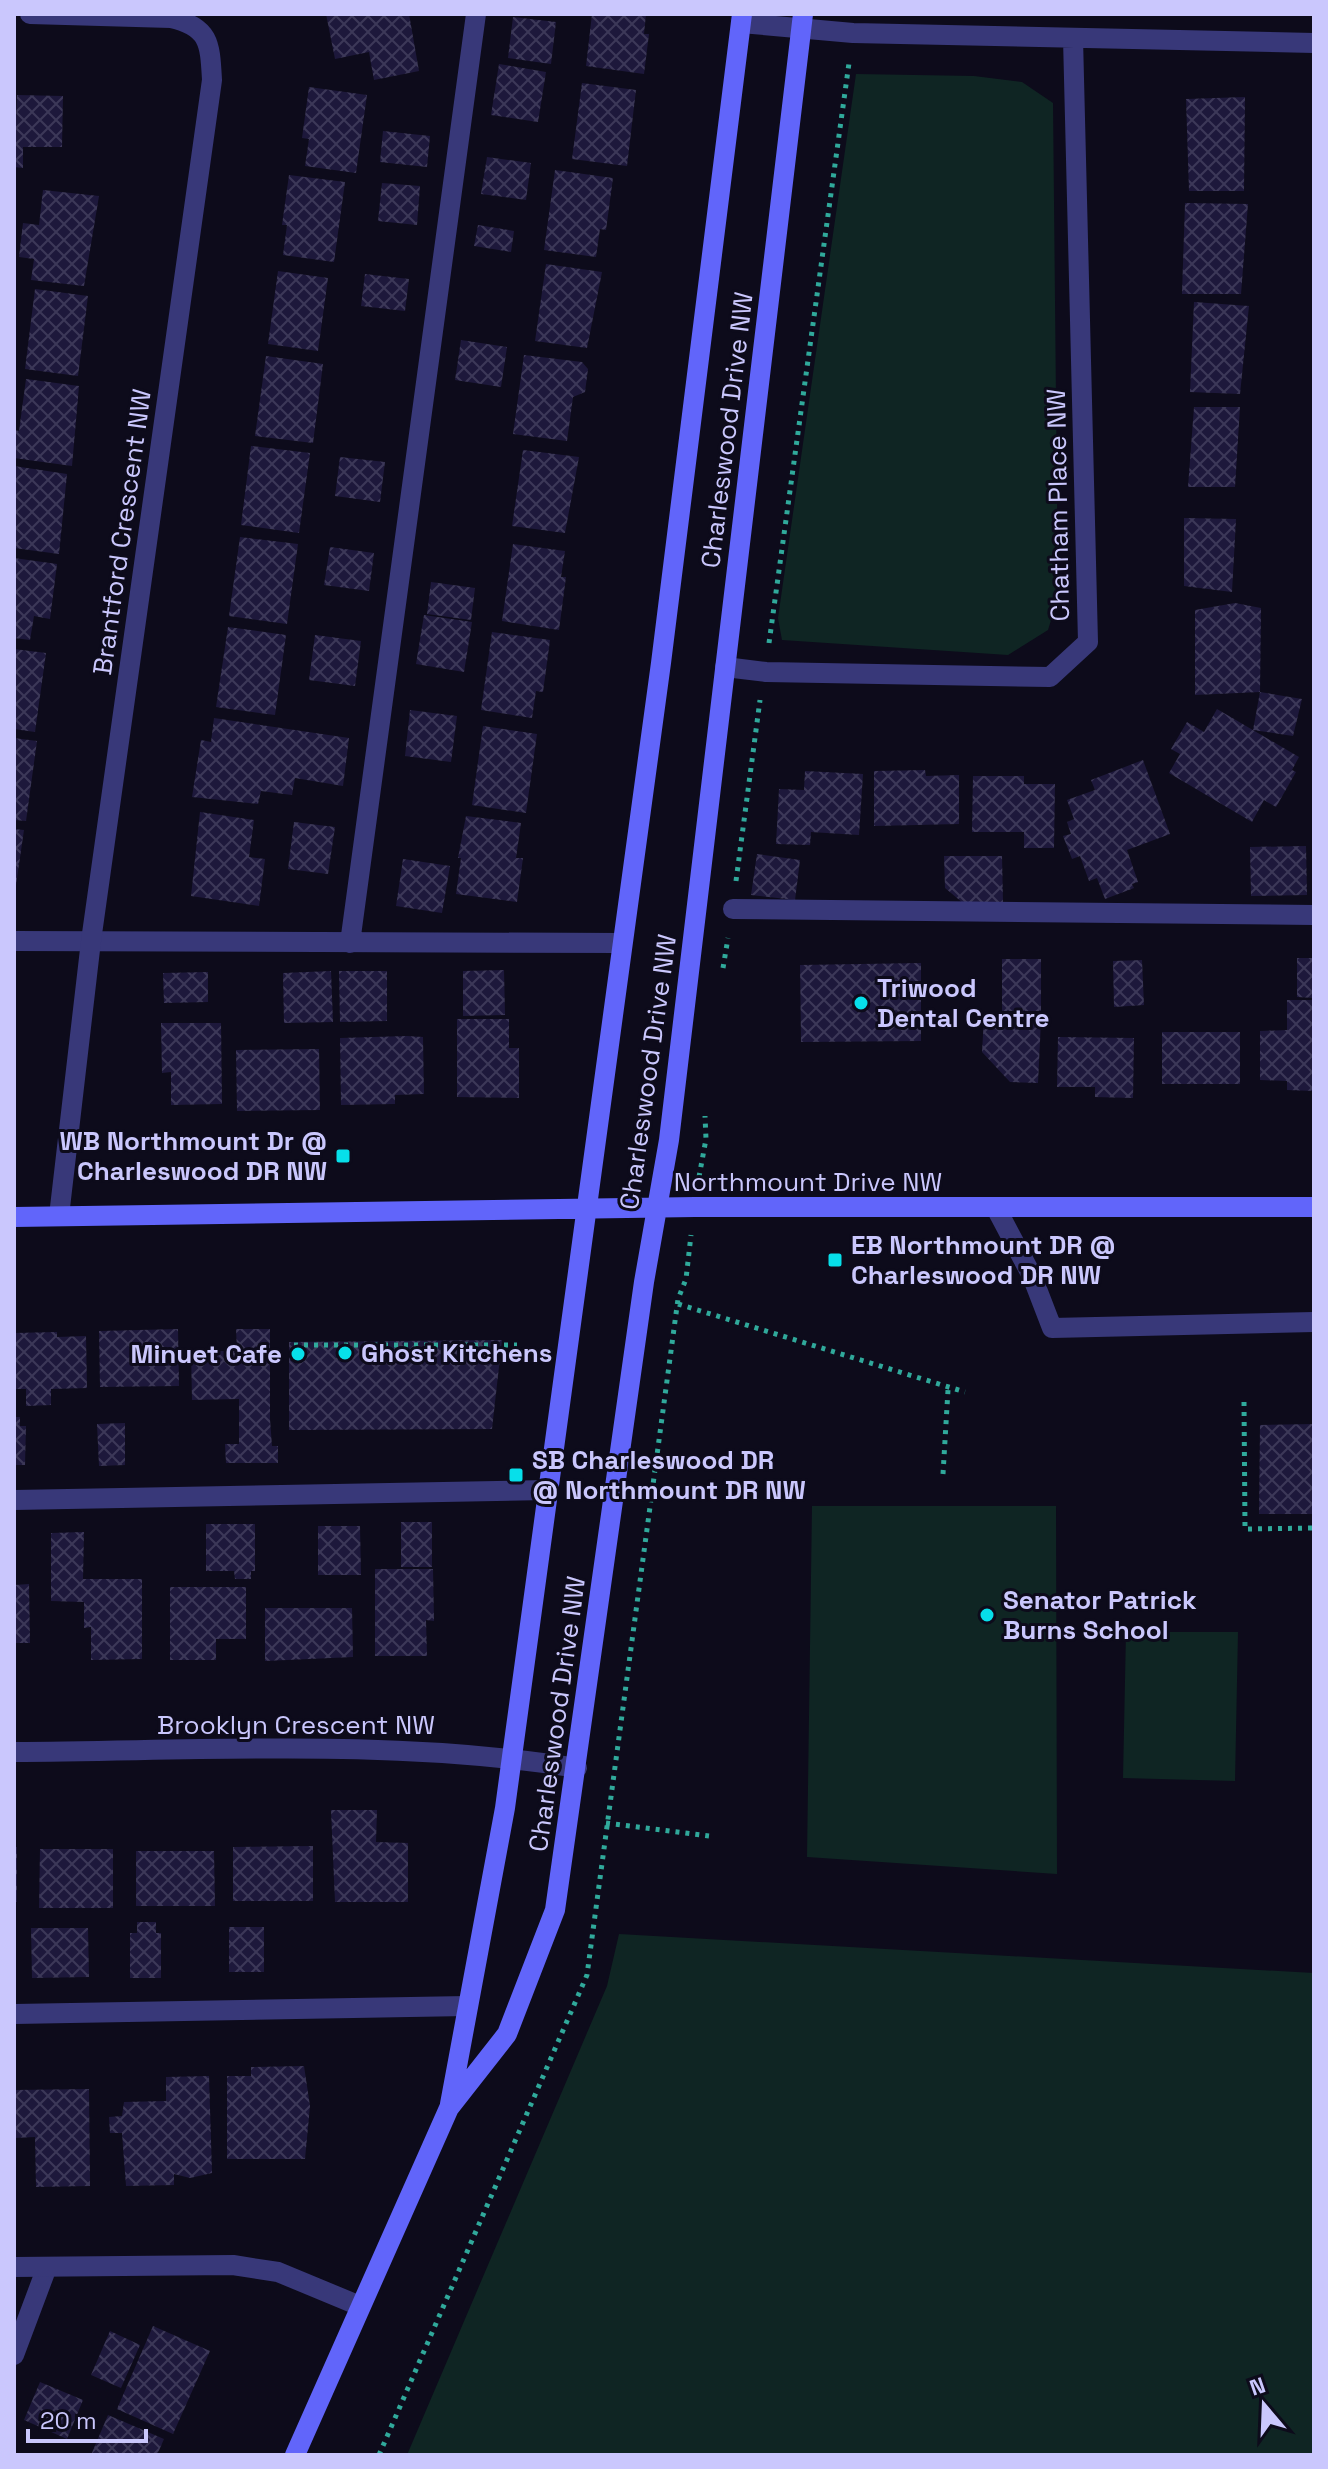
<svg xmlns="http://www.w3.org/2000/svg" width="1328" height="2469" font-family="'Space Grotesk',sans-serif">
<defs>
<pattern id="building-cross-hatch" width="8" height="8" patternUnits="userSpaceOnUse" patternTransform="scale(2)"><rect width="8" height="8" fill="#1d183b"/><path d="M0 0l8 8M0 8l8-8" fill="none" stroke="#3c3858"/></pattern>
</defs>
<rect width="100%" height="100%" fill="#0d0b1b"/>
<path fill="#0f2523" d="M856 74 974 76 1022 82 1053 103 1058 597 1048 630 1008 655 782 640 778 618Z
M812 1506H1056L1057 1874 807 1857Z
M1126 1632H1238L1235 1781 1123 1778Z
M619 1934 1314 1973V2455H407L607 1986Z"/>
<path fill="url(#building-cross-hatch)" d="M326 14H409L419 71 374 80 369 52 335 59Z
M592 14H646L644 34H649L644 74 586 66Z
M513 17 556 22 551 64 508 58Z
M499 64 546 72 538 122 491 115Z
M582 83 636 90 627 166 572 159Z
M309 87 367 95 356 173 305 166 309 139 302 138Z
M17 95 63 96 62 147H23V168L14 167Z
M1245 97 1244 191H1189L1186 99Z
M383 131 430 136 427 167 380 162Z
M487 157 531 163 526 200 481 194Z
M555 170 613 178 606 230 600 229 596 257 544 250Z
M289 175 345 182 334 262 283 255 287 225H282Z
M382 183 420 186 417 225 378 221Z
M43 190 99 196 84 286 31 280 34 259 19 257 23 223 39 225Z
M1185 203 1248 204 1241 294H1182Z
M478 225 514 231 511 252 474 246Z
M546 264 602 272 587 348 535 341Z
M278 271 328 278 318 351 268 344Z
M365 274 409 279 405 311 361 306Z
M35 289 88 296 78 376 25 369Z
M1194 302 1249 306 1240 394 1190 392Z
M461 340 507 347 501 387 455 380Z
M524 355 582 362 588 369 585 392 573 397 567 441 513 434Z
M266 356 323 364 313 443 255 436Z
M26 379 79 386 72 466 14 458V430L19 431Z
M1194 407H1240L1235 487H1188Z
M251 446 310 453 299 533 241 525Z
M523 450 579 457 565 533 512 526Z
M340 457 385 462 380 502 335 496Z
M14 466 67 474 59 554 14 548Z
M1184 518 1236 519 1232 592 1184 586Z
M240 537 298 544 287 624 229 616Z
M513 544 565 551 561 577H566L559 630 502 621Z
M330 547 374 553 369 591 324 585Z
M14 558 57 564 50 619 34 616 30 640 14 638Z
M431 582 475 588 471 620 427 614Z
M1235 603 1261 608 1260 692 1302 699 1293 736 1253 730 1260 692 1195 695V610Z
M424 615 472 622 464 672 416 664Z
M228 627 286 635 275 715 216 707Z
M492 632 550 640 543 692 536 691 532 718 481 710Z
M315 635 361 641 355 686 309 680Z
M14 649 46 653 35 732 14 729Z
M1217 709 1299 757 1292 770 1296 772 1276 807 1264 800 1252 822 1169 773 1180 754 1171 749 1187 722 1204 732Z
M410 710 457 716 451 762 405 756Z
M214 718 349 738 343 786 295 778 292 795 261 791 258 804 192 797 201 740 211 742Z
M483 726 537 734 526 813 472 805Z
M14 738 37 741 26 821 14 820Z
M1143 760 1170 834 1127 850 1138 882 1132 884 1134 888 1105 899 1097 878 1089 881 1080 856 1072 859 1063 836 1071 834 1067 822 1074 819 1067 800 1095 790 1091 780Z
M925 770 926 776 959 775V824L874 826V771Z
M805 771 863 774 859 835 811 832 810 845 776 844 779 789 804 790Z
M973 776H1024V784H1055L1054 848H1024V832H972Z
M200 812 254 820 249 857 265 859 259 906 191 896Z
M466 816 521 823 516 858H523L517 902 456 894 461 858H458Z
M294 822 335 827 328 874 288 869Z
M14 829 24 830 16 885H14Z
M1306 846 1307 895 1251 896 1250 847Z
M757 854 800 860 795 900 751 895Z
M944 856H1002L1003 902 963 903 945 888Z
M403 859 450 866 442 913 396 906Z
M1297 958H1314V998L1297 997Z
M1002 959H1041V1011H1002Z
M1142 960 1144 1005 1114 1007 1113 961Z
M921 963V1041L801 1042 800 965Z
M504 970 505 1015 463 1016V971Z
M331 971 333 1022 284 1023 283 973Z
M339 971H387V1021L340 1022Z
M208 972V1002L164 1003 163 973Z
M1287 1000H1314V1091L1287 1090V1081L1260 1080V1031L1287 1030Z
M984 1018 1041 1021 1038 1083 1010 1082 982 1052Z
M457 1019H509V1048H519V1098L457 1097Z
M161 1023H221L222 1104 171 1105V1072L162 1073Z
M1162 1032H1240V1084H1162Z
M407 1036 423 1037 424 1094 395 1095V1104L341 1105 340 1038Z
M1058 1037 1134 1038 1133 1098 1095 1097V1087H1057Z
M319 1049 320 1110 237 1111 236 1050Z
M178 1329 179 1386 100 1387 99 1331Z
M236 1329H270V1419L272 1446H278V1463H226L225 1444H239V1399L192 1400 191 1351H237Z
M57 1332V1337L86 1336 87 1388 51 1389V1405L26 1406V1389H14V1333Z
M502 1340 492 1429 289 1430V1342Z
M14 1417H20V1426H26L25 1465H14Z
M125 1423V1465L99 1466 97 1424Z
M1314 1424V1514H1259L1260 1425Z
M401 1522H432V1567H401Z
M206 1524H255V1571H251V1579H235L234 1571H206Z
M318 1526H360L361 1575H318Z
M84 1532 83 1579H142V1659L91 1660V1627L84 1628V1602L51 1601V1533Z
M375 1569H433L434 1621 426 1620 427 1656H375Z
M29 1584 30 1643H14V1585Z
M170 1587H246V1639H216V1660H170Z
M265 1608H352L353 1657 265 1661Z
M331 1810H377L376 1842 408 1843V1902H335Z
M313 1846V1901H233V1847Z
M14 1847H17V1902H14Z
M40 1849H113V1908H39Z
M136 1851H214L215 1906H136Z
M137 1922H156V1933H161V1978H130V1933H137Z
M229 1927H264V1972H229Z
M31 1928H88L89 1977 32 1978Z
M304 2066 310 2106 305 2159H227V2076H251V2067Z
M209 2076 212 2173 190 2178 174 2174V2185L126 2186 122 2133H110L109 2117 122 2116 124 2102 166 2101V2077Z
M89 2089 90 2186 36 2187 35 2137 14 2138V2090Z
M153 2326 210 2351 173 2434 117 2409Z
M110 2331 140 2345 121 2388 91 2375Z
M40 2382 83 2400 67 2439 24 2420Z
M108 2415 164 2439 157 2455H91Z"/>
<g fill="none" stroke-linecap="round" stroke-linejoin="round">
<path stroke="#30a99b" stroke-width="5" stroke-dasharray="4 6" stroke-linecap="butt" d="M769 643 849 63
M736 881 760 700
M723 968 728 938
M699 1177 706 1139 705 1116
M678 1304 965 1392
M294 1345H517
M1244 1402 1245 1529 1314 1528
M943 1474 948 1390
M606 1823 709 1836
M379 2455 587 1975 678 1299 686 1279 691 1235"/>
<path stroke="#383879" stroke-width="20" d="M733 909 1314 915
M14 941 622 943
M350 943 476 14
M996 1208 1032 1276 1052 1328 1314 1322
M14 1500 547 1490
M14 2014 467 2006
M14 2355 47 2267"/>
<path stroke="#383879" stroke-width="20" d="M30 14 171 18C210 27 210 44 212 80L91 941 59 1216
M741 23 853 33 1314 43
M725 667 766 672 1050 677 1088 642 1073 38
M14 1752C201 1751 392 1738 577 1768
M14 2267 233 2265 278 2272 360 2306"/>
<path stroke="#6165fa" stroke-width="20" d="M14 1217 695 1207H1314
M450 2104 505 1808 661 663 742 14
M295 2455 449 2108 507 2034 555 1910 644 1282 669 1140 803 14"/>
</g>
<g fill="#07dfea" stroke="#0d0b1b" stroke-width="3">
<circle cx="861" cy="1003" r="8"/>
<rect x="335" y="1148" width="16" height="16" rx="4"/>
<rect x="827" y="1252" width="16" height="16" rx="4"/>
<circle cx="345" cy="1353" r="8"/>
<circle cx="298" cy="1354" r="8"/>
<rect x="508" y="1467" width="16" height="16" rx="4"/>
<circle cx="987" cy="1615" r="8"/>
</g>
<g text-anchor="middle" stroke-width="6" stroke-linejoin="round" paint-order="stroke">
<g font-size="26" fill="#cac7fd" stroke="#0d0b1b">
<text transform="translate(727 430) rotate(-83)" y="9">Charleswood Drive NW</text>
<text transform="translate(1058 505) rotate(-91)" y="9">Chatham Place NW</text>
<text transform="translate(122 532) rotate(-82)" y="9">Brantford Crescent NW</text>
<text transform="translate(648 1072) rotate(-82)" y="9">Charleswood Drive NW</text>
<text x="808" y="1191">Northmount Drive NW</text>
<text transform="translate(557 1714) rotate(-82)" y="9">Charleswood Drive NW</text>
<text x="296" y="1734">Brooklyn Crescent NW</text>
</g>
<g font-size="26" font-weight="bold" fill="#cac7fd" stroke="#0d0b1b" text-anchor="start">
<text x="877" y="997">Triwood<tspan x="877" dy="30">Dental Centre</tspan></text>
<text x="327" y="1150" text-anchor="end">WB Northmount Dr @<tspan x="327" dy="30">Charleswood DR NW</tspan></text>
<text x="851" y="1254">EB Northmount DR @<tspan x="851" dy="30">Charleswood DR NW</tspan></text>
<text x="361" y="1362">Ghost Kitchens</text>
<text x="282" y="1363" text-anchor="end">Minuet Cafe</text>
<text x="532" y="1469">SB Charleswood DR<tspan x="532" dy="30">@ Northmount DR NW</tspan></text>
<text x="1003" y="1609">Senator Patrick<tspan x="1003" dy="30">Burns School</tspan></text>
</g>
</g>
<rect width="1328" height="2469" fill="none" stroke="#cac7fd" stroke-width="32"/>
<g transform="translate(1264 2405) rotate(341)" stroke="#0d0b1b" stroke-width="6" paint-order="stroke">
<path d="M0-6L14 30L0 20L-14 30Z" fill="#cac7fd"/>
<text y="-12" font-size="22" font-weight="bold" text-anchor="middle" fill="#cac7fd">N</text>
</g>
<path d="M28 2429v12h118v-12" fill="none" stroke="#cac7fd" stroke-width="4"/>
<text x="40" y="2429" font-size="24" fill="#cac7fd" stroke="#0d0b1b" stroke-width="6" paint-order="stroke">20 m</text>
</svg>
